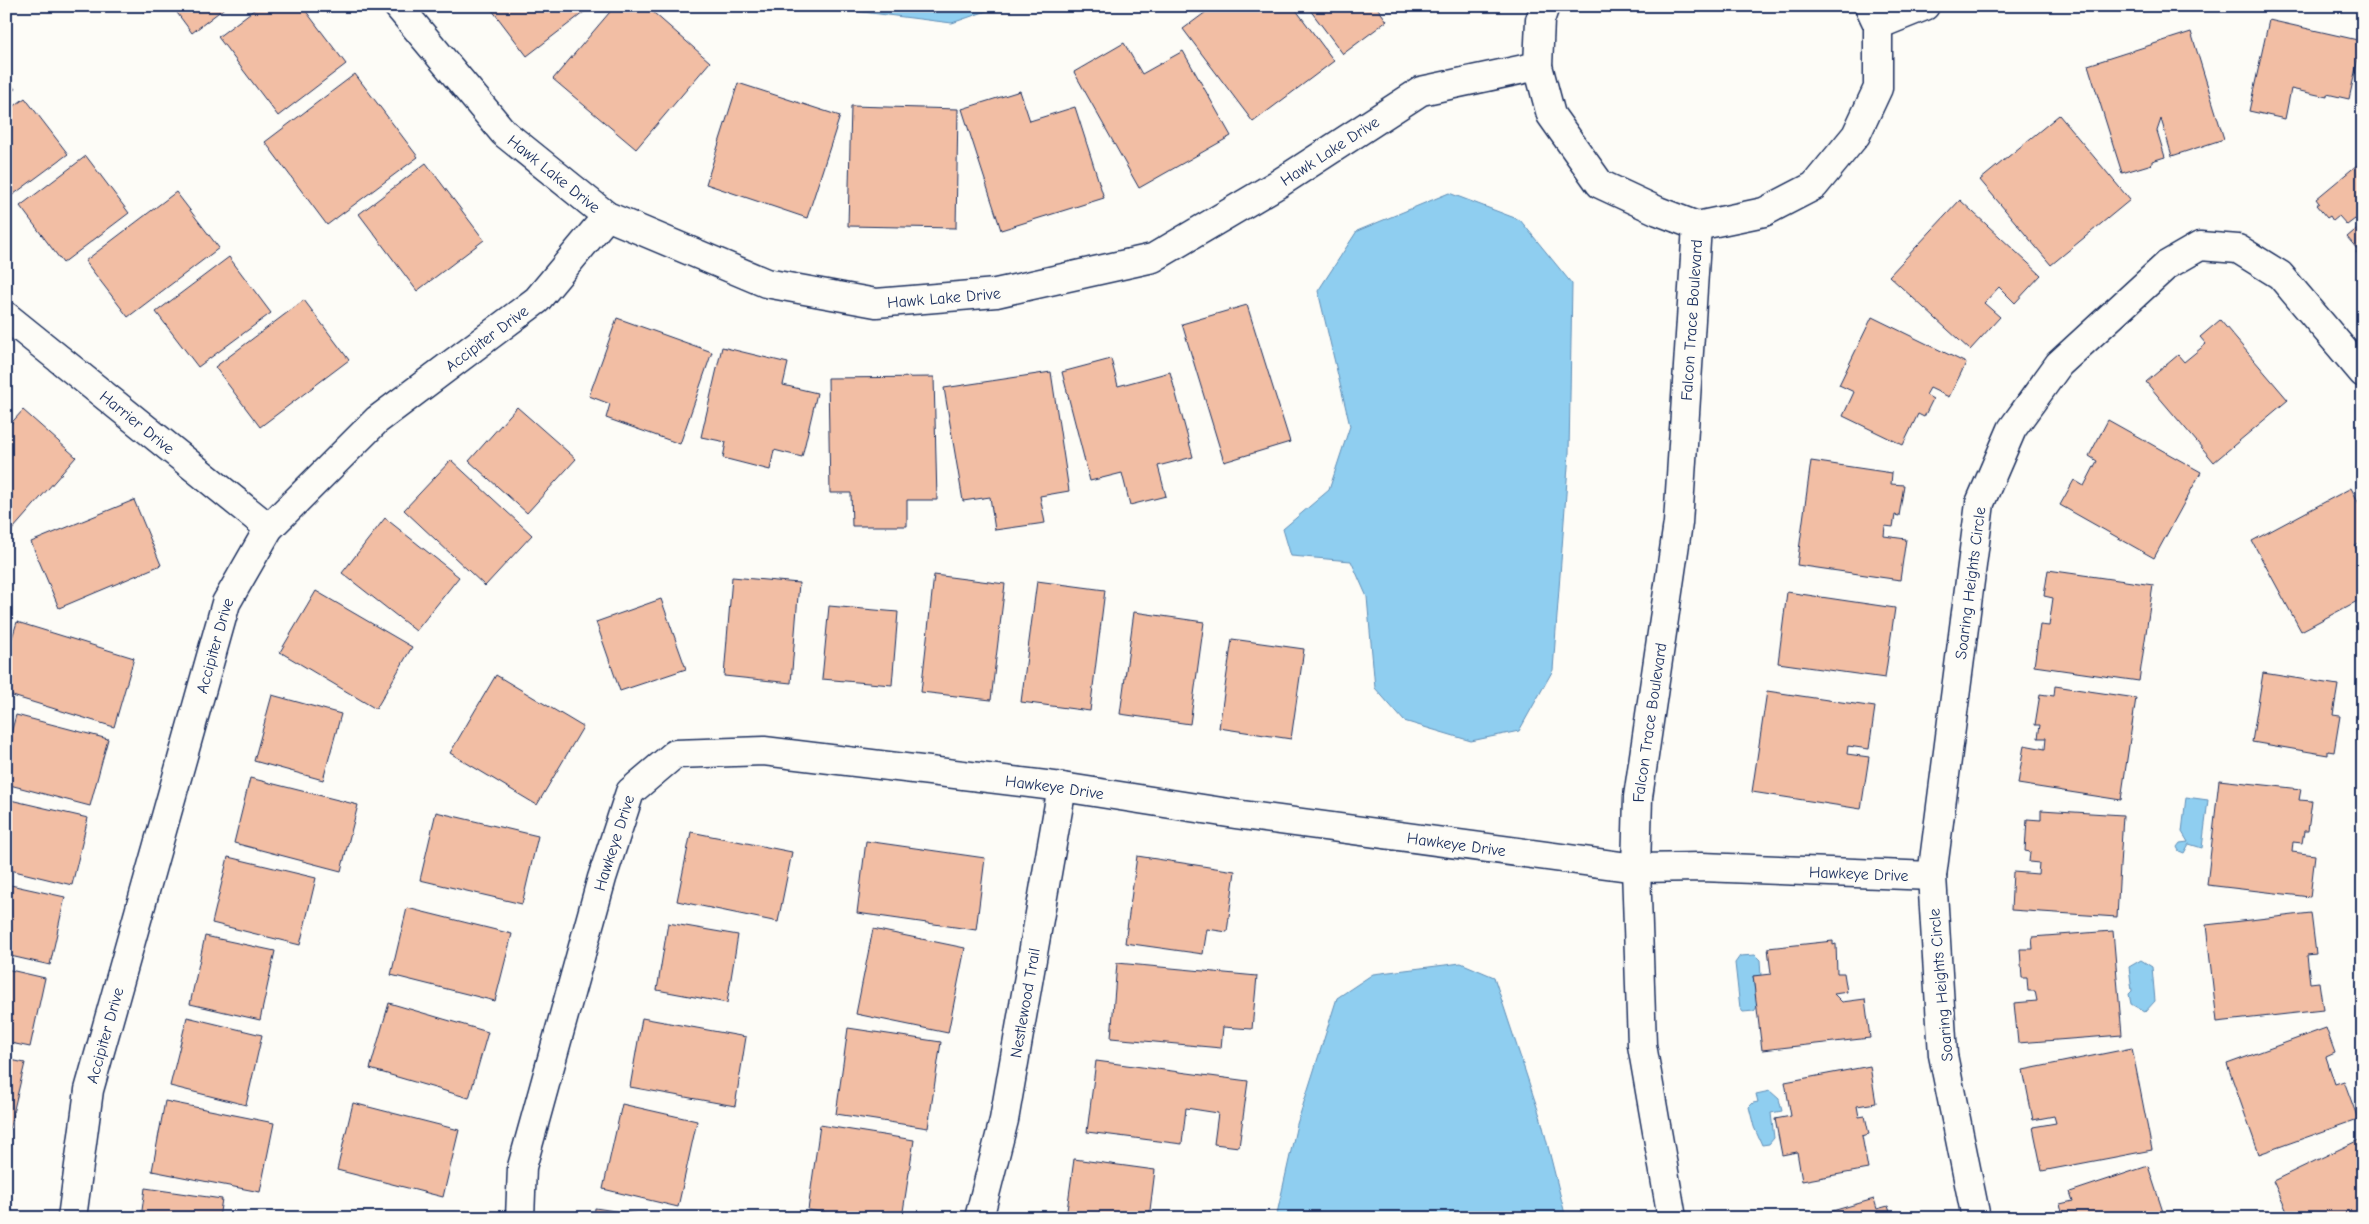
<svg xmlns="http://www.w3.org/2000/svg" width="2369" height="1224" font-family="'Comic Neue',sans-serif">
<rect width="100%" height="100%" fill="#fdfcf7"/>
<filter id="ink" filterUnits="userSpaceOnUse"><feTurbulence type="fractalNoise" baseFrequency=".02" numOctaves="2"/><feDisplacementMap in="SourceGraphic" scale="10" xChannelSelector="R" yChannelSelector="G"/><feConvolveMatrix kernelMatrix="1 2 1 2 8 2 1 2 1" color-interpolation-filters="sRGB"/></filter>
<g filter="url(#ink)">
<path fill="#8fcef0" stroke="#618eb6" d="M814 6H1001L952 23Z
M1449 193 1520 220 1572 284 1569 453 1553 670 1519 731 1471 741 1404 721 1375 688 1367 597 1351 561 1291 556 1283 529 1329 490 1350 426 1318 291 1357 231Z
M2186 797 2208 800 2202 848 2189 844 2184 853 2179 851 2177 847 2180 843 2188 842 2182 832Z
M1755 955 1760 960 1761 976H1753L1757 1007 1754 1011 1743 1012 1740 1008 1735 963 1740 956Z
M2141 960 2152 967 2155 1001 2145 1012 2131 1004 2129 994 2132 991 2129 967Z
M1461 963 1494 977 1541 1119 1566 1218H1276L1297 1124 1337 998 1373 974Z
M1770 1091 1779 1099 1782 1111 1771 1113 1774 1138 1769 1144 1762 1145 1754 1127 1749 1107 1753 1103 1758 1102 1756 1094Z"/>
<path fill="#f2bea4" stroke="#1b2f5e" d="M140 6H154L145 13Z
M172 6H227L192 33Z
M259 6H302L346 64 278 116 218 37Z
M489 6H592L527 56Z
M615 6H646L710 62 636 149 553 79Z
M1214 6H1293L1334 61 1253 122 1183 29Z
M1307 6H1376L1387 21 1343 54Z
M2269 20 2362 41 2349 99 2327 94V97L2291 89 2285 119 2249 111Z
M2191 32 2224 139 2172 156 2161 119 2157 131 2165 157 2152 161V164L2122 173 2088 65Z
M1124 43 1142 74 1183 51 1231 136 1139 188 1074 72Z
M355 74 418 157 327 225 265 142Z
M6 78 15 89 6 96Z
M738 83 840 116 807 218 706 184Z
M1020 91 1030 121 1075 107 1104 198 1001 230 962 109Z
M25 98 68 154 6 200V112Z
M851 106 958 109 956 228 848 226Z
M2059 115 2130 200 2051 265 1980 180Z
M86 156 129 213 63 263 20 206Z
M2363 160V260L2356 252 2358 250 2347 237 2361 225 2355 219 2347 225 2339 216 2333 221 2330 216 2327 218 2316 205 2319 203 2316 199Z
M426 163 484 240 417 291 359 214Z
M176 192 219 248 128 317 85 261Z
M1960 200 2041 275 2015 303 1999 287 1984 303 2000 317 1970 350 1889 276Z
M229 257 271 313 198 367 156 312Z
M304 300 349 360 260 427 215 367Z
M1247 305 1290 442 1224 462 1182 324Z
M1872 317 1966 363 1949 397 1930 388 1926 395 1933 399 1924 417 1918 414 1903 445 1843 416 1854 392 1839 385Z
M617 318 712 352 680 444 606 418 610 404 589 396Z
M2220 320 2288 400 2214 462 2146 382 2178 355 2184 362 2206 344 2200 337Z
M722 347 788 363 783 385 817 393 802 457 774 450 770 470 723 458 726 442 701 437Z
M1111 359 1118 386 1170 372 1193 457 1158 466 1166 496 1130 505 1122 473 1090 481 1062 372Z
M1051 372 1069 491 1040 496 1045 523 995 530 990 497 963 501 944 388Z
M934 377 937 500H907V526H852L851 493H830L828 378Z
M517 407 576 459 527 513 469 461Z
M23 410 76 457 6 537V429Z
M2108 420 2201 472 2154 558 2060 505 2074 480 2084 486 2097 461 2089 456Z
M451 460 532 535 485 586 404 510Z
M1811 461 1892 473 1891 484 1904 485 1899 516 1895 515 1893 527 1885 526 1884 536 1906 539 1900 580 1797 565Z
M2351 488 2363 511V542L2355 546 2358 552 2363 550V598L2301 631 2252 541Z
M134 500 161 565 59 608 31 542Z
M385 518 459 577 416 631 342 573Z
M2048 570 2153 585 2139 681 2034 666 2040 625 2049 626 2053 598 2044 596Z
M934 575 1005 584 991 700 921 692Z
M732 577 799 583 791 683 724 676Z
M1037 581 1105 590 1090 711 1021 702Z
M316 591 412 647 376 709 280 652Z
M1787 592 1895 608 1885 678 1778 663Z
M661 599 686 669 620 691 596 622Z
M829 606 898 612 892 685 822 679Z
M1134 612 1204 622 1190 724 1120 714Z
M17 622 134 658 114 727 6 694V657Z
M1232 639 1304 649 1291 739 1219 728Z
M2263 673 2338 685 2333 715 2340 716 2334 752 2328 751V755L2252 742Z
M496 675 583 727 537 805 450 753Z
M2055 686 2136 698 2121 800 2018 784 2024 745 2045 749 2046 738H2038L2040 725H2035L2040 694 2054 696Z
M1767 691 1875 707 1869 749 1848 746 1847 754 1869 757 1861 809 1752 792Z
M272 695 341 714 323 780 254 761Z
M16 715 108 739 90 806 6 784V751Z
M250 778 358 805 341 871 234 843Z
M2219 780 2301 789 2299 800 2312 801 2308 831H2304L2302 843 2293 842 2292 852 2315 855 2310 897 2207 885Z
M6 799 88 818 72 885 6 869Z
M2041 810 2123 815 2117 917 2011 910 2013 872 2038 874 2039 863 2029 862 2030 852 2025 851 2027 819 2041 820Z
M436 812 538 836 522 904 420 880Z
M691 832 792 852 778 922 677 901Z
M866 841 985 858 976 930 857 913Z
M1137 856 1235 871 1227 932 1207 929 1203 954 1125 943Z
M228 857 316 878 300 945 212 923Z
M6 884 65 897 50 965 6 955Z
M407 908 512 934 495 1001 391 975Z
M2311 913 2316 954 2307 955 2310 983 2319 982 2323 1010 2217 1022 2206 925Z
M668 923 738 935 727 1003 657 990Z
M873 929 965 948 948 1033 856 1014Z
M2113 931 2122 1035 2018 1043 2014 1003 2037 1001 2035 991H2028L2027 978H2022L2020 949H2033L2032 937Z
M205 936 275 951 260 1020 190 1004Z
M1833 941V945L1836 944 1837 973H1844L1847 992 1834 994 1842 1002 1865 999 1870 1038 1762 1050 1753 976 1771 974 1768 948Z
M1117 963 1257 976 1252 1029 1223 1027 1221 1048 1111 1038Z
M6 969 45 978 30 1047 6 1042Z
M389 1003 488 1032 469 1098 370 1069Z
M187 1017 262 1035 246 1105 170 1086Z
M642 1018 746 1037 735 1106 630 1087Z
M848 1028 941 1042 928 1128 836 1114Z
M2326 1028 2335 1053 2326 1057 2335 1084 2344 1081 2358 1119 2259 1154 2227 1064Z
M2132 1048 2152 1150 2042 1171 2033 1127 2056 1123 2054 1116 2033 1120 2023 1070Z
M6 1059 25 1063 9 1130 6 1129Z
M1096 1061 1248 1081 1239 1147 1214 1144 1218 1113 1186 1108 1182 1144 1087 1132Z
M1870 1066 1876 1103 1857 1106 1859 1117 1865 1116 1869 1134 1862 1136 1868 1169 1802 1181 1797 1152 1782 1155 1775 1119 1791 1116 1785 1082Z
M165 1101 274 1123 260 1192 152 1171Z
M353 1103 459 1130 443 1197 337 1170Z
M622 1104 697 1121 678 1207 603 1189Z
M820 1125 914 1140 902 1218H856L808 1210Z
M2363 1138V1218H2290L2273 1181Z
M1074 1159 1155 1170 1149 1218H1066Z
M2148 1166 2165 1218H2064L2060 1204 2073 1201 2070 1192Z
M145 1188 222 1199 219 1218H141Z
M1874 1199 1877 1209 1888 1206 1892 1218H1808Z
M595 1208 662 1218H594Z
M316 1212 359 1218H315Z"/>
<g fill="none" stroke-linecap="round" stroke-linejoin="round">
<g stroke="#1b2f5e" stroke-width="31">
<g id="minor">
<path id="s1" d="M398 6 504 133 607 216 766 283 876 303 996 293 1153 258 1278 184 1421 91 1538 66"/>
<path d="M1545 6 1540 20 1538 66 1551 115 1600 184 1658 211 1697 226 1764 212 1814 186 1856 135 1878 88V25L1869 6"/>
<path d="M1878 25 1925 6"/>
<path id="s2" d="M6 316 269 528"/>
<path id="s3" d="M72 1218 89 1090 226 603 269 528 377 420 537 300 607 216"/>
<path id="s4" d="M520 1218 522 1167 602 878 630 792 675 754 764 751 1062 787 1235 814 1636 868 1702 867 1932 876"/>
<path id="s5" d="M979 1218 1004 1120 1062 787"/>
<path id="s6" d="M1672 1218 1642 1045 1636 868 1638 797 1678 523 1697 226"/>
<path id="s7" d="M1976 1218 1943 1055 1932 876 1980 503 2012 429 2059 364 2167 265 2200 246 2238 249 2280 275 2363 373"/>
</g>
</g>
<use href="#minor" stroke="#fdfcf7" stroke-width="28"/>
</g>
</g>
<g text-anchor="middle" stroke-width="4" stroke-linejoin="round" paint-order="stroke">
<g font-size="16" fill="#1b2f5e" stroke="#fdfcf7">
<text dy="6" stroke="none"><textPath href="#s1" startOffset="1070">Hawk Lake Drive</textPath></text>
<text dy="6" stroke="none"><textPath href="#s1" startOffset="230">Hawk Lake Drive</textPath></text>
<text dy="6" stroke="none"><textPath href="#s1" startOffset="650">Hawk Lake Drive</textPath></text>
<text dy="6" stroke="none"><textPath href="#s6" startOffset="904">Falcon Trace Boulevard</textPath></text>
<text dy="6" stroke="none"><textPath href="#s3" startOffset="1011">Accipiter Drive</textPath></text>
<text dy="6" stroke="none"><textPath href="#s2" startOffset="169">Harrier Drive</textPath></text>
<text dy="6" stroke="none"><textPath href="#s7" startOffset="641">Soaring Heights Circle</textPath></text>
<text dy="6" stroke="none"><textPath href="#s3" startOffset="591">Accipiter Drive</textPath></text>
<text dy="6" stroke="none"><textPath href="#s6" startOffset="499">Falcon Trace Boulevard</textPath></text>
<text dy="6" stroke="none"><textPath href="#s4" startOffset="882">Hawkeye Drive</textPath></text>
<text dy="6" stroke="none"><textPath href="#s4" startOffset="388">Hawkeye Drive</textPath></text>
<text dy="6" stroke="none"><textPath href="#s4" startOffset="1288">Hawkeye Drive</textPath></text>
<text dy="6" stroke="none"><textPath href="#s4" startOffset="1692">Hawkeye Drive</textPath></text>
<text transform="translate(1940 985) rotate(-95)" y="6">Soaring Heights Circle</text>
<text dy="6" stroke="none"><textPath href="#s5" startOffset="220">Nestlewood Trail</textPath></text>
<text dy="6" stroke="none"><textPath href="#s3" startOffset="186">Accipiter Drive</textPath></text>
</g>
</g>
<rect width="2369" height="1224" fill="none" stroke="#fdfcf7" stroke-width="25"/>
<rect x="12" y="12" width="2344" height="1199" fill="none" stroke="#1b2f5e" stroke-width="2" filter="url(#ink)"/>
</svg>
